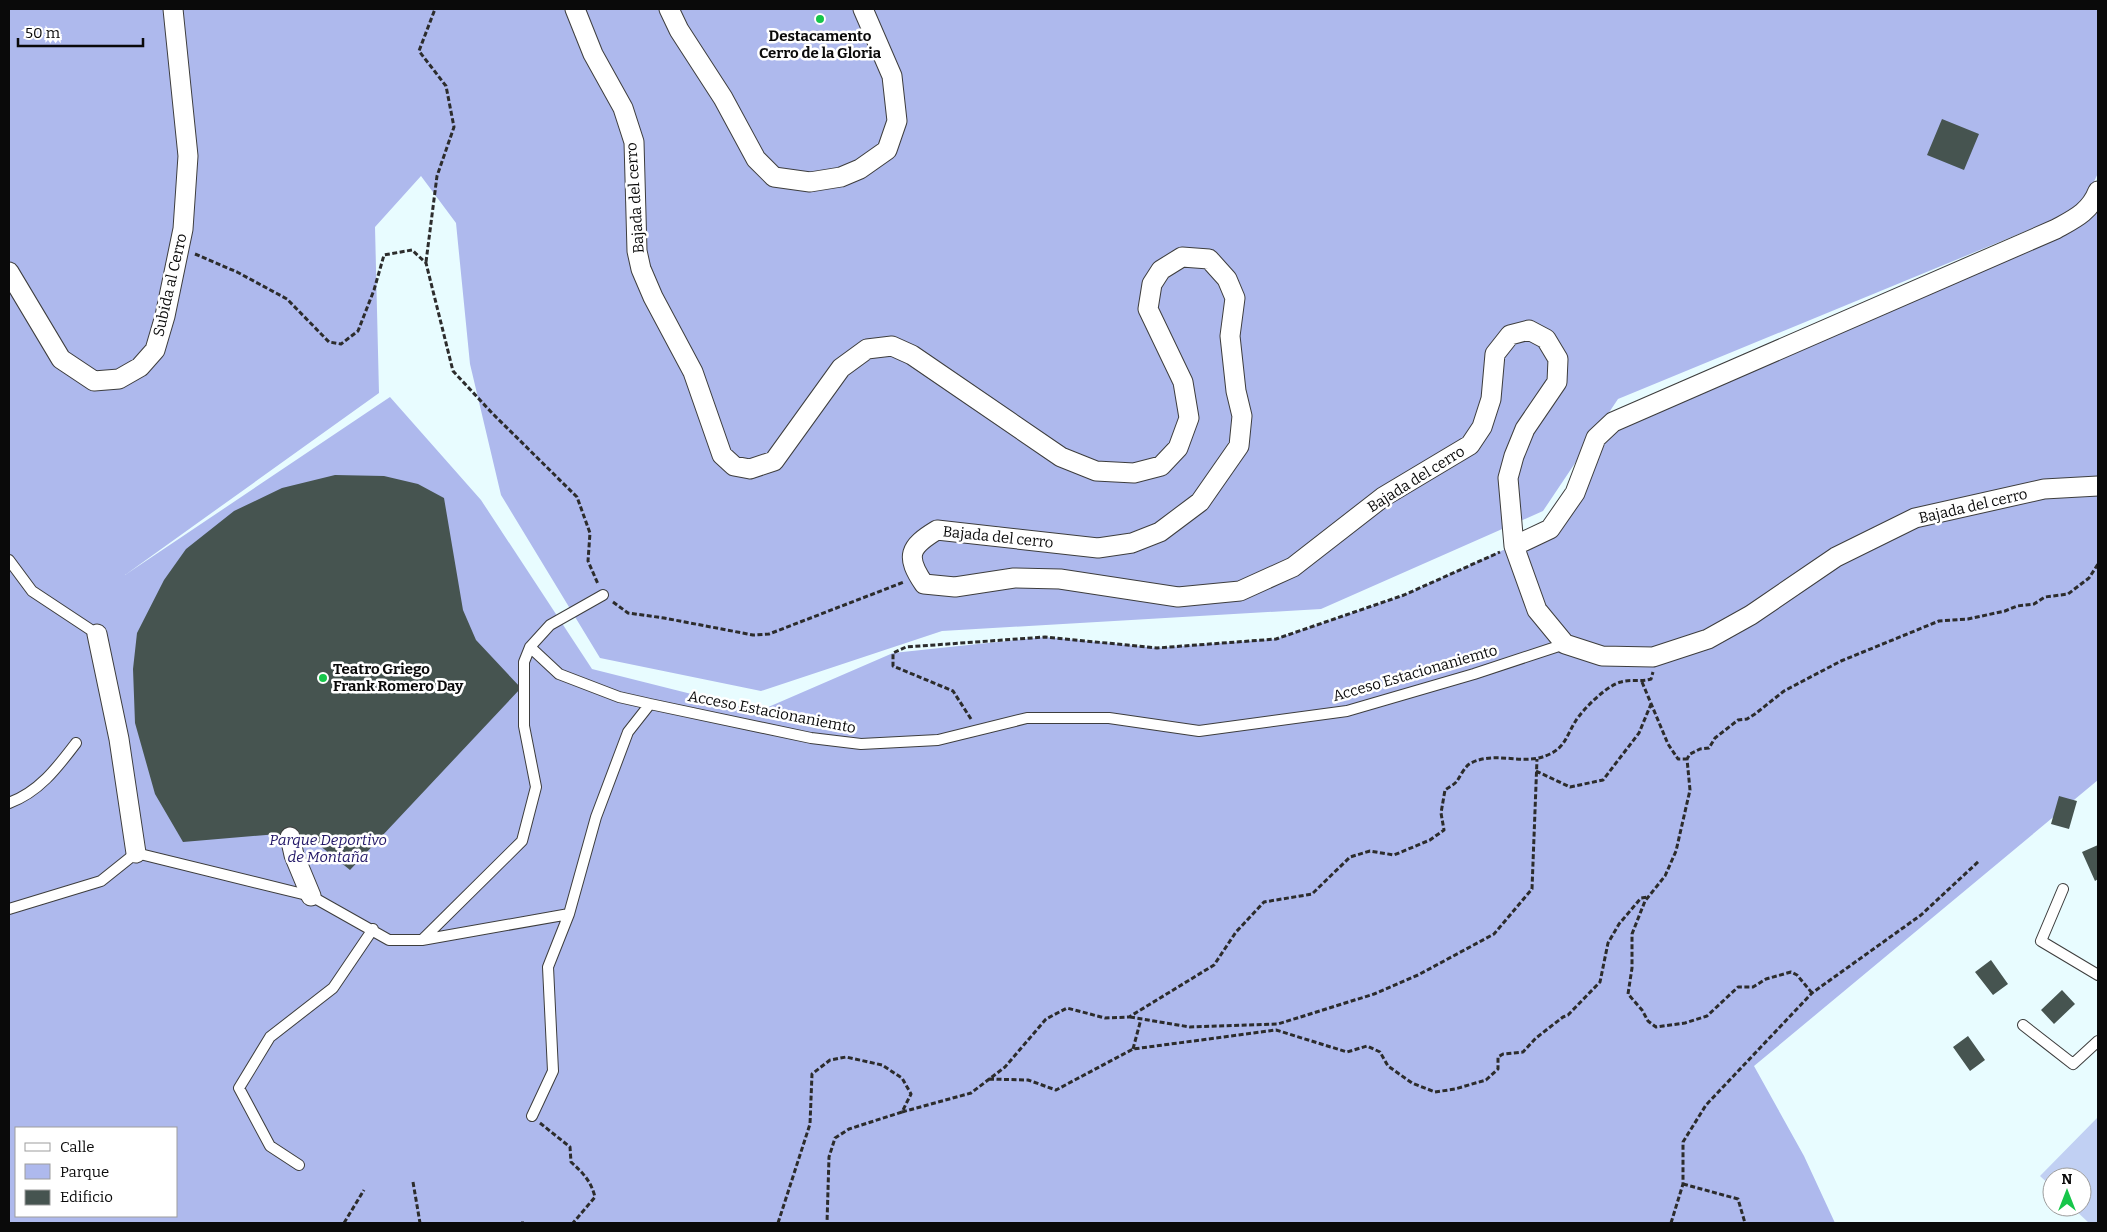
<svg xmlns="http://www.w3.org/2000/svg" width="2107" height="1232" font-family="Bitter,serif">
<rect width="100%" height="100%" fill="#e8fcff"/>
<path fill="#aeb9ed" fill-rule="evenodd" d="M9 9H2098V173L2082 208 1618 399 1543 511 1321 609 942 631 761 691 600 658 501 495 470 364 456 223 421 176 375 227 379 393 125 575 390 397 481 500 592 669 759 711 893 653 1045 637 1157 648 1276 639 1404 595 1550 529 1613 422 2084 213 2098 180V780L1754 1066 1804 1156 1835 1223H9ZM16 1128H176V1216H16Z"/>
<path fill="#c1d0f3" d="M2098 1117V1223H2089L2072 1207H2082V1177H2052V1187L2040 1176Z"/>
<path fill="#465450" d="M1942 119 1979 134 1964 170 1927 155Z
M335 475 384 476 418 484 444 498 463 610 476 640 521 688 350 870 319 845 278 834 183 842 155 794 135 723 133 669 137 633 164 580 186 549 234 511 282 488Z
M2059 796 2077 801 2069 829 2051 824Z
M2098 845V879L2095 881 2082 852Z
M1991 960 2008 984 1993 995 1975 972Z
M2062 990 2075 1004 2054 1024 2041 1010Z
M1968 1036 1985 1060 1970 1071 1953 1047Z"/>
<g fill="none" stroke-linecap="round" stroke-linejoin="round">
<g stroke="#3d3d3d" stroke-width="12">
<path id="lane" d="M9 560 32 591 97 634
M530 647 559 674 619 697 650 704
M9 803C39 792 57 768 76 743
M2063 889 2041 941 2098 975
M9 909 101 881 136 853 311 896 389 940H422L569 914
M422 940 522 841 536 787 524 726V662L530 647 550 625 603 595
M2023 1025 2073 1064 2098 1041
M532 1116 553 1071 548 967 569 914 596 817 628 732 650 704 811 738 861 744 938 740 1027 718H1109L1199 731 1347 711 1474 674 1565 644
M299 1165 270 1146 239 1088 270 1037 333 988 373 929"/>
</g>
<g stroke="#3d3d3d" stroke-width="21">
<path id="street" d="M575 9 593 54 623 108 634 142 637 251 641 269 653 297 693 372 722 455 734 466 750 469 774 461 841 368 867 349 892 346 912 355 1061 457 1096 471 1134 473 1161 466 1178 448 1189 418 1183 382 1148 309 1152 284 1161 270 1182 257 1209 259 1227 279 1235 298 1230 336 1236 391 1242 416 1239 446 1200 502 1160 532 1132 543 1098 548 937 530C909 547 905 556 924 584L955 587 1014 578 1060 579 1178 597 1240 591 1293 567 1383 497 1470 445 1482 427 1491 399 1495 354 1510 335 1529 330 1546 339 1558 359 1557 382 1525 429 1514 456 1508 478 1514 546 1537 610 1565 644 1602 656 1653 657 1708 639 1751 615 1836 557 1915 518 2044 489 2098 486
M669 9 679 30 723 98 756 159 774 177 810 182 841 177 860 169 887 150 897 121 892 76 863 9
M9 272 61 359 94 381 119 379 140 367 155 350 165 316 183 229 188 156 173 9
M1514 546 1550 529 1575 493 1596 438 1613 422 2056 229C2074 219 2090 212 2098 191
M97 634 119 739 136 853
M290 837 294 855 311 896"/>
</g>
<path stroke="#2c2c2c" stroke-width="3" stroke-dasharray="5 2.5" stroke-linecap="butt" d="M195 254 237 272 287 299 329 342 341 344 358 331 374 290 384 255 412 250 426 263 453 371 492 413 577 497 590 533 588 561 598 584
M426 262 437 176 454 127 446 86 419 51 435 9
M613 602 628 613 664 618 753 635 769 634 904 582
M1642 682 1668 744 1678 759H1687
M971 719 953 691 893 666V653L906 647 1045 637 1157 648 1276 639 1404 595 1500 552
M1536 771 1570 787 1603 780 1639 733 1651 704
M1812 993 1797 975 1791 972 1766 979 1753 987H1738L1707 1016 1685 1023 1656 1027 1648 1021 1642 1010 1628 994 1632 968V934L1645 901 1665 876 1676 851 1690 790 1687 759 1690 754 1700 749 1709 748 1715 738 1738 720 1747 719 1755 714 1784 691 1841 661 1939 621 1968 619 2005 611 2017 606 2034 604 2045 597 2068 594 2089 578 2098 564
M1130 1017 1190 1027 1278 1024 1374 994 1418 975 1494 934 1532 889 1537 759
M1133 1049 1141 1019
M989 1079 1028 1080 1056 1090 1133 1049 1276 1030 1347 1052 1367 1046 1380 1052 1388 1066 1412 1083 1435 1092 1455 1089 1486 1080 1498 1069V1057L1503 1054 1523 1052 1536 1038 1563 1017 1568 1015 1600 982 1608 943 1619 924 1641 898 1648 897
M902 1112 971 1093 1005 1067 1046 1019 1067 1008 1105 1018 1129 1017 1214 965 1236 932 1264 902 1312 894 1350 857 1370 851 1394 855 1430 840 1444 830 1441 813 1445 790C1449 787 1454 785 1457 781 1461 775 1465 766 1471 763 1497 750 1524 767 1550 754 1565 747 1567 735 1575 722 1582 710 1607 685 1621 682 1631 679 1641 682 1651 679L1653 672
M540 1123 570 1147 571 1162C583 1173 591 1181 595 1197L573 1223
M413 1182 420 1223
M1683 1184 1738 1199 1745 1223
M344 1223 364 1190
M521 1223H524
M778 1223 810 1124 812 1074 830 1060 846 1057 882 1065 902 1078 911 1094 902 1112 849 1129 835 1138 829 1157 827 1223
M1671 1223 1683 1184V1142L1706 1105 1812 993 1921 915 1979 861"/>
<use href="#lane" stroke="#fff" stroke-width="10"/>
<use href="#street" stroke="#fff" stroke-width="19"/>
</g>
<g fill="#16c64a" stroke="#fff" stroke-width="2">
<circle cx="820" cy="19" r="5"/>
<circle cx="323" cy="678" r="5"/>
</g>
<g text-anchor="middle" stroke-width="5" stroke-linejoin="round" paint-order="stroke">
<g font-size="15" font-weight="bold" fill="#0a0a0a" stroke="#fff">
<text x="820" y="41">Destacamento<tspan x="820" dy="17">Cerro de la Gloria</tspan></text>
<text x="333" y="674" text-anchor="start">Teatro Griego<tspan x="333" dy="17">Frank Romero Day</tspan></text>
</g>
<g font-size="15" fill="#0a0a0a" stroke="#fff">
<text transform="translate(635 198) rotate(-94)" y="5">Bajada del cerro</text>
<text transform="translate(170 285) rotate(-77)" y="5">Subida al Cerro</text>
<text transform="translate(1416 479) rotate(-32)" y="5">Bajada del cerro</text>
<text transform="translate(1973 506) rotate(-13)" y="5">Bajada del cerro</text>
<text transform="translate(998 537) rotate(6)" y="5">Bajada del cerro</text>
<text transform="translate(1415 673) rotate(-16)" y="5">Acceso Estacionaniemto</text>
<text transform="translate(772 712) rotate(11)" y="5">Acceso Estacionaniemto</text>
</g>
<g font-size="15" font-style="italic" fill="#211667" stroke="#fff">
<text x="328" y="845">Parque Deportivo<tspan x="328" dy="17">de Montaña</tspan></text>
</g>
</g>
<rect width="2107" height="1232" fill="none" stroke="#0a0a0a" stroke-width="20"/>
<rect x="15" y="1127" width="162" height="90" fill="#ffffff" stroke="#9d9d9d"/>
<rect x="25" y="1143" width="25" height="8" fill="#ffffff" stroke="#9d9d9d"/>
<text x="60" y="1152" font-size="15" fill="#0a0a0a">Calle</text>
<rect x="25" y="1164" width="25" height="15" fill="#aeb9ed" stroke="#9d9d9d"/>
<text x="60" y="1177" font-size="15" fill="#0a0a0a">Parque</text>
<rect x="25" y="1190" width="25" height="15" fill="#465450" stroke="#9d9d9d"/>
<text x="60" y="1202" font-size="15" fill="#0a0a0a">Edificio</text>
<g transform="translate(2067 1192)"><circle r="24" fill="#ffffff" stroke="#9d9d9d"/>
<path d="M0-4L9 19L0 12L-9 19Z" fill="#16c64a"/>
<text y="-8" font-size="14" font-weight="bold" text-anchor="middle" fill="#0a0a0a">N</text>
</g>
<path d="M18 38v8h125v-8" fill="none" stroke="#0a0a0a" stroke-width="2.5"/>
<text x="25" y="38" font-size="15" fill="#0a0a0a" stroke="#ffffff" stroke-width="4" paint-order="stroke">50 m</text>
</svg>
